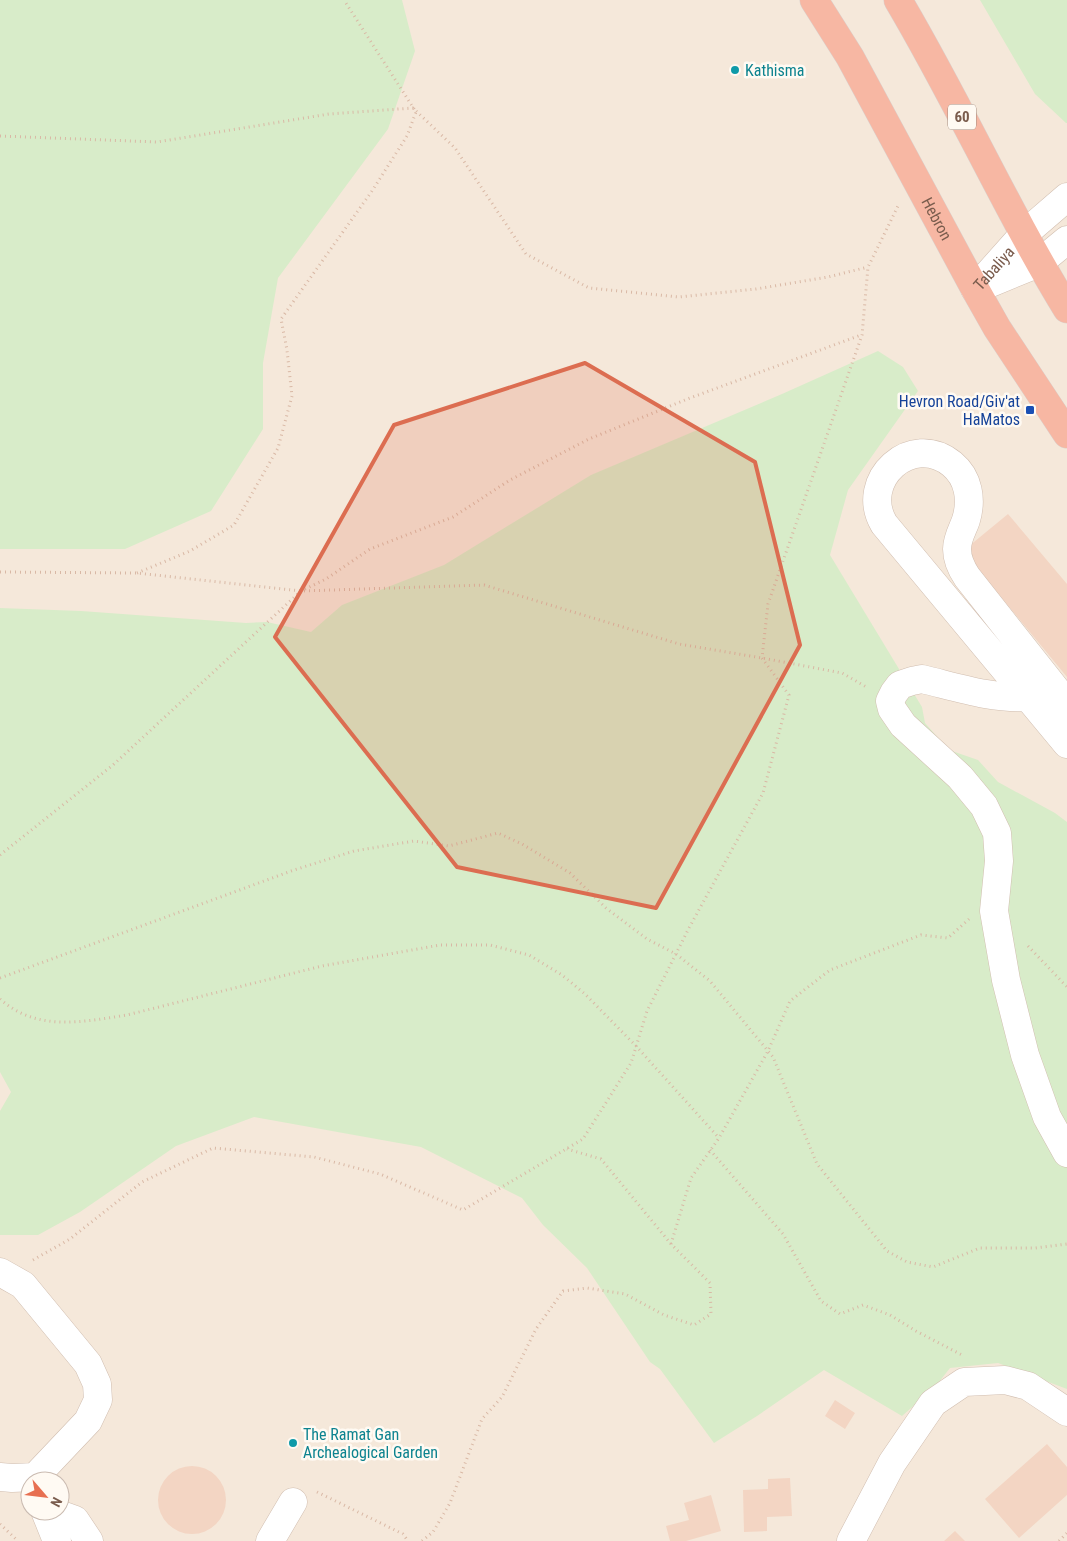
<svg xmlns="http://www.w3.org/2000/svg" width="1067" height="1541" font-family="'Roboto Condensed',sans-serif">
<rect width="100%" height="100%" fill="#fdf6ec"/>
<path fill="#f5e8da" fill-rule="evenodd" d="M0 0H1067V1541H0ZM30 1481H60V1511H30Z"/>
<path fill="#d8ecc9" d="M0 0H402L415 51 388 129 278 278 263 363V429L211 511 125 549H0Z
M980 0H1067V123H1066L1035 94Z
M878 351 903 367 918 391 848 490 830 555 922 707 925 723 949 750 978 760 998 782 1055 813 1067 822V1389L998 1363 950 1368 935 1387 902 1416 824 1370 757 1416 714 1443 660 1369 650 1362 587 1268 543 1225 522 1198 421 1147 254 1117 176 1146 80 1212 38 1235H0V1111L11 1092 0 1072V608L81 611 246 623 267 622 311 632 342 605 444 565 591 475 782 394Z"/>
<path fill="#f3d5c3" d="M1008 514 1067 584V677L963 551Z
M835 1400 855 1413 845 1429 825 1416Z
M1047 1444 1067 1467V1495L1019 1538 985 1499Z
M158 1500a34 34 0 1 1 68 0a34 34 0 1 1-68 0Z
M790 1478 792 1516 767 1517V1531L744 1532 743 1490 768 1489V1479Z
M711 1495 721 1531 686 1541H670L666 1526 689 1520 684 1503Z
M955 1531 965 1541H944Z"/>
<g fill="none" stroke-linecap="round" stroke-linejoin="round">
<g stroke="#d1beb0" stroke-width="29">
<g id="minor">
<path d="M983 286 1039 263 1067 240"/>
<path id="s1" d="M975 289 1023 235 1067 197"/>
<path d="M1027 697C992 699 956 687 922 679L912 681 900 685 894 693 890 701 892 709 903 725 960 777 984 806 997 833 999 861 994 911 1006 980 1025 1055 1047 1117 1067 1153"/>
<path d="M1067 710 1063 699 1057 691 967 577C961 568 957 559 957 549 957 538 963 529 966 520 972 500 969 478 952 464 912 431 858 480 884 524L1067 744"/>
<path d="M0 1272 23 1285 88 1364 97 1384 98 1400 88 1421 35 1477 12 1478 0 1477"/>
<path d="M45 1511 57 1541"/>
<path d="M50 1511 75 1520 89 1541"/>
<path d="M270 1541 293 1502"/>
<path d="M851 1541 892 1463 933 1403 964 1382 1005 1380 1028 1386 1067 1412"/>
</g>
</g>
<g stroke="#dad1cd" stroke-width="29">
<g id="highway">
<path id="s2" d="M814 0 850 57 975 289 997 328 1067 434"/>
<path d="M898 0C958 101 1006 209 1067 309"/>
</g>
</g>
<path stroke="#d9b8a5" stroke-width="3" stroke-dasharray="1 4" stroke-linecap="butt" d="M0 136 157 142 329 114 413 108 455 148 526 254 589 288 679 297 756 289 828 277 868 267
M0 572 137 573 301 591 484 585 679 644 762 658 842 673 868 688
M137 573 190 551 234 525 278 448 292 396 287 350 281 319 372 191 407 136 416 112 344 0
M0 855 113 765 301 591 326 579 370 549 453 517 510 480 589 439 690 398 861 335
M1028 946 1067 987
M0 978 294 870 354 851 414 841 449 846 498 833 522 844 570 873 606 908 647 939 676 954 710 981 773 1057 817 1164 887 1251 907 1262 933 1267 980 1248H1035L1067 1244
M0 999C37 1032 82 1022 127 1015L322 966 440 945H490L529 955 562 975 585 994 636 1046 719 1138
M710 1150 783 1234 821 1301 840 1314 863 1305 890 1315 916 1331 962 1355
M671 1244 691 1178 719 1138 768 1051 790 1001 830 970 921 935 948 938 969 919
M33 1260 70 1239 142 1182 213 1148 314 1157 380 1174 463 1210 583 1139 631 1063 647 1011 689 928 763 793 789 695 762 658 768 604 862 335 868 267 899 204
M317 1492 403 1534 408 1541
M0 1524 18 1541
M422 1541 433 1532 450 1503 482 1419 502 1397 536 1329 563 1291 587 1288 625 1294 664 1315 694 1325 711 1314 710 1283 671 1244 601 1159 567 1149
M1059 1541 1067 1533"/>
<use href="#minor" stroke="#fff" stroke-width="28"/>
<use href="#highway" stroke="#f7b7a3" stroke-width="28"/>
</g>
<path fill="#dc6d51" fill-opacity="0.2" stroke="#dc6d51" stroke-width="4" stroke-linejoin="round" d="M585 363 755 462 800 645 656 908 457 867 275 637 394 425Z"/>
<g fill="#0f9aa8" stroke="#fffaf3" stroke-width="2">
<circle cx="735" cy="70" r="5"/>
<circle cx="293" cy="1443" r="5"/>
</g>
<rect fill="#1a4fb4" stroke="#fffaf3" stroke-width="2" x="1025" y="405" width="10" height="10" rx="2.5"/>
<g text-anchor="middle" stroke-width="5" stroke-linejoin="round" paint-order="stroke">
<rect fill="#fffaf3" stroke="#a28b7f" stroke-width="1" x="948" y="104.5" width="28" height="25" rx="4"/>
<g font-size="15" font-weight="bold" fill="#7a5c4d">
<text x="962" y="122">60</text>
</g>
<g font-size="16" fill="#0d838f" stroke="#fffaf3" text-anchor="start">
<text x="745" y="76">Kathisma</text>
<text x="303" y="1440">The Ramat Gan<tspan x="303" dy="18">Archealogical Garden</tspan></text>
</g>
<g font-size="16" fill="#7a5c4d" stroke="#fffaf3">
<text dy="6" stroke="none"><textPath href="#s2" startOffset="251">Hebron</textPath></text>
<text dy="6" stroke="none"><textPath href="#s1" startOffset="28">Tabaliya</textPath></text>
</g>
<g font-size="16" fill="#164399" stroke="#fffaf3" text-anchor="end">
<text x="1020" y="407">Hevron Road/Giv'at<tspan x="1020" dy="18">HaMatos</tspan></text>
</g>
</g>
<g transform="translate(45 1496) rotate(118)"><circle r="24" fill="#fffaf3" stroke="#cabbb1"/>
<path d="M0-4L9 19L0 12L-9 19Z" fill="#e76f51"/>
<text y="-8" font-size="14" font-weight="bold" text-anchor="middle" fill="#7a5c4d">N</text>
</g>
</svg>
